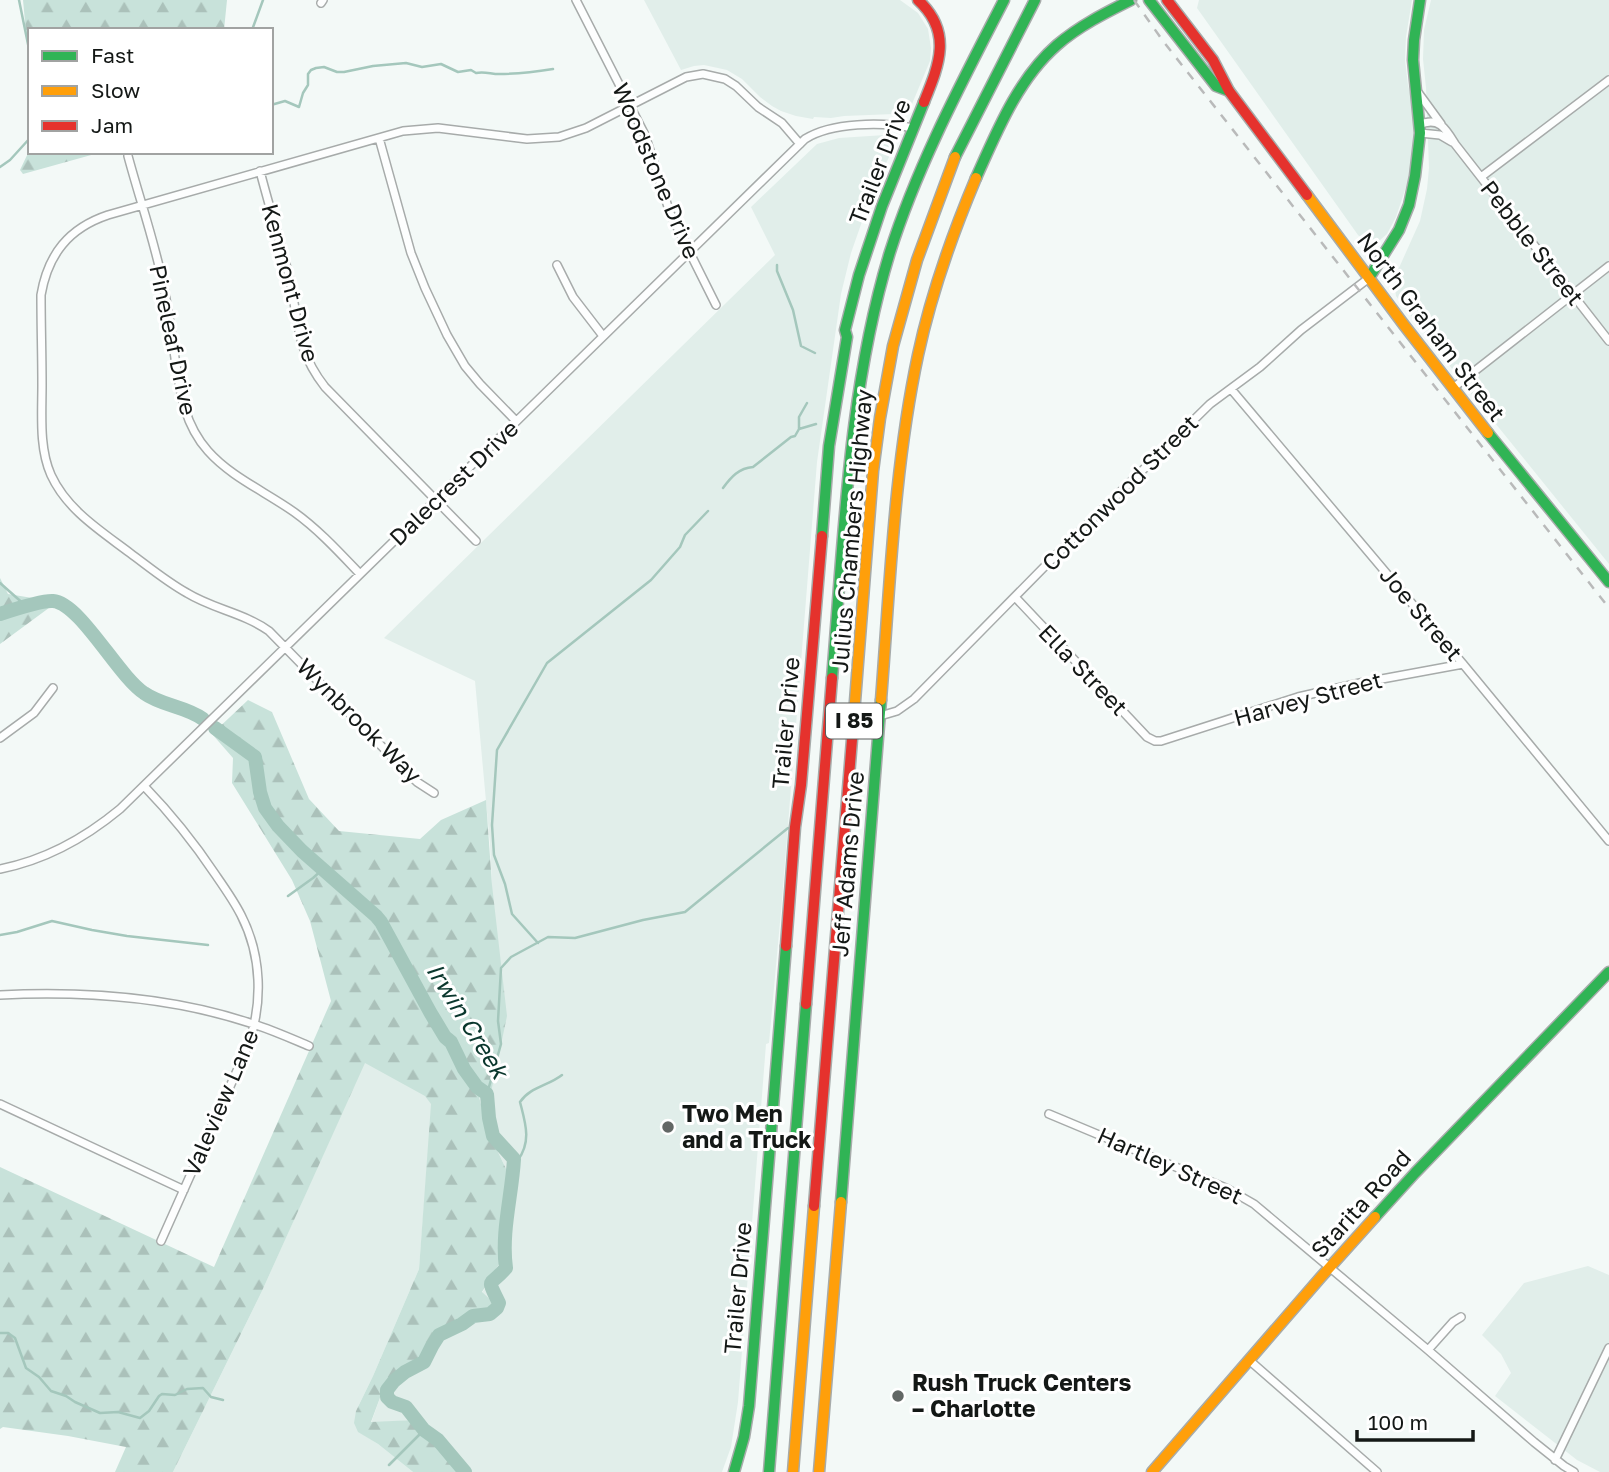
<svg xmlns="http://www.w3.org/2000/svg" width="1609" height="1472" font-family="'Golos Text',sans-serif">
<defs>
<pattern id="forest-firs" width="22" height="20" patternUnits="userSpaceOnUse" patternTransform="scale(1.75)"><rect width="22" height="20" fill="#c8e2da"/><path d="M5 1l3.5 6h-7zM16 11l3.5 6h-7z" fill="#abc1ba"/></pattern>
</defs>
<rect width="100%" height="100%" fill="#f3f9f7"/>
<path fill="#e1eeea" d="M644 0H900L918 13 928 29 931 48 930 61 912 104 906 110 894 114 844 116 831 118 814 117 813 119 796 116 781 111 772 106 760 97 742 79 727 70 704 65 694 66 681 70Z
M1199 0H1412L1406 37 1405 60 1408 85 1414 109 1415 119V146L1411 172 1396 217 1387 234 1372 247 1358 235 1197 8Z
M1431 0H1609V564L1466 387 1396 296 1394 279 1420 221 1427 189 1429 168 1426 88 1423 59 1424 30Z
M885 135 899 136 881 174 865 213 851 253 841 294 817 462 782 900 769 1043 766 1044 738 1402 731 1447 722 1472H467L463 1466 424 1434 414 1420 371 1423 384 1387 423 1364 428 1342 441 1329 494 1304 482 1293 501 1261 508 1173 488 1131 478 1092 489 1097 492 885 490 845 475 681 384 638 775 255 751 207 817 144 839 138Z
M379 1030 435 1065 419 1269 373 1376 356 1411 359 1432 378 1444 413 1472H173L262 1291Z
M1588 1266 1609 1275V1472H1600L1577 1460 1495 1396 1511 1373 1501 1354 1482 1335 1524 1283Z"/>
<path fill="url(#forest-firs)" d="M23 0H227L224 30H30V75Z
M30 149V152H102L23 174 20 170Z
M0 578 8 594 57 602 0 644Z
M248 700 272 712 309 799 339 831 420 839 441 820 486 800 492 885 507 1016 490 1097 478 1093 488 1131 508 1173 501 1261 482 1292 495 1304 441 1329 428 1342 423 1364 384 1387 371 1422 414 1420 424 1434 463 1466 467 1472H413L378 1444 358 1432 354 1423 356 1411 373 1376 419 1269 431 1104 425 1096 365 1063 262 1291 173 1472H115L126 1447 68 1436 3 1427 0 1429V1167L214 1267 331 1001 310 921 292 880 232 783 233 758 212 734Z"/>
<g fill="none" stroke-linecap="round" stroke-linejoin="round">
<path stroke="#a4c7bc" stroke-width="2.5" d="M19 0 30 54
M252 30 263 0
M271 105 285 101 299 107 303 93 308 85V74L311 70 316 68 324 67 337 72H344L373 66 406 63 422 67 441 64 458 72 471 70 476 73C484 71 491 74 499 74 517 74 535 72 553 69
M0 167 10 160 30 138
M777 265V271L793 310 801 346 815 353
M799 429 816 424
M723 488C731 477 739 468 753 467L791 437 795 436 799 429V417L807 403
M0 583 26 606
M288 896 313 878 323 869
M0 935 17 932 52 921 92 930 127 936 208 945
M538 943 512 914 505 884 494 855 492 825 497 750 547 663 651 580 680 547 685 535 708 511
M487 1094 501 1044 498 1021 501 968 511 957 548 937 575 938 643 920 685 912 788 828
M514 1159 518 1160C532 1141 525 1122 520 1102 530 1087 548 1086 562 1075
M0 1333H8L15 1338 26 1368 39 1377 51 1391 66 1396 75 1402 100 1413 118 1412 140 1418 149 1411 159 1396 162 1394 175 1395 187 1389 203 1388 211 1397 223 1400
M389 1465 424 1430"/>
<path stroke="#a4c7bc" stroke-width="14" d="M0 614C12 610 42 600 53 601 80 603 118 676 144 693 162 706 185 706 203 719
M215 728 255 757 260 792 265 808 278 826 302 851 376 916 381 922 430 1012 445 1037 451 1042 464 1069 477 1087 487 1094 489 1118 493 1136 514 1159C512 1195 501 1232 506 1268 489 1288 486 1276 499 1303L497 1308 490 1314 473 1316 462 1324 439 1335 432 1346 424 1362 405 1372 394 1381 387 1390V1397L392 1402 406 1407 424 1430 438 1440 465 1472"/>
<g stroke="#a7abaa" stroke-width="10">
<path id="street" d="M576 0 645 135 670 213 716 305
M321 3 323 0
M1417 91 1441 124
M1419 125C1439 116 1446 129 1455 144L1609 341
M1420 133 1440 135 1452 142
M379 138 411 253 425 288 447 335 465 366 480 384 516 421
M128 156C139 197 153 237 162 279 168 305 171 331 175 358 180 392 184 424 208 451 231 477 266 492 294 512 319 530 339 552 360 574
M260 171C269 206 280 241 289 276 299 320 295 349 325 387L476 541
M1481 177 1609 80
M557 265 573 297 603 336
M1453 388 1609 266
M1231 389 1463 664 1609 841
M1015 597 1147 737 1155 741H1161L1298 697 1360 683 1463 664
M880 716 897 711 914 699 1051 560 1210 404 1260 367 1301 330 1369 278
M0 738 34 713 53 688
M144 786C172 815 193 841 215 874 224 887 234 901 241 915 262 956 263 1003 248 1046L161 1241
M434 793 417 782 399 764 269 631C244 613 213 609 187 593 167 582 149 567 130 553 101 531 67 510 51 475 39 448 42 415 42 385 42 355 41 325 41 295 48 254 69 228 108 215L403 131 438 128 527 139 559 137 586 128 686 77 703 74 725 79 736 86 758 107 782 123 800 144
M0 869C46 860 85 838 120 809L805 139C832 122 882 122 913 128
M0 995C82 991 171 997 250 1023 270 1029 290 1038 309 1046
M0 1104 184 1190
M1049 1114 1226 1188 1254 1204 1428 1350 1534 1442 1564 1466 1574 1472
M1428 1350 1453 1322 1461 1317
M1249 1360 1377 1472
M1555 1460 1609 1348"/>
</g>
<g stroke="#a7abaa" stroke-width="13">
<path id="fast" d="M1149 0 1216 86 1229 91
M955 157 1035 0
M976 178C997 131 1018 79 1057 45 1079 26 1105 13 1131 0
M1369 278 1399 230 1409 205 1415 176 1420 133 1413 60 1414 40 1420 0
M1488 433 1609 582
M822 536 829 446 847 337 845 330 859 275 882 206 924 102
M832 678C844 536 848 389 890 252 918 164 962 82 1004 0
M841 1202 881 700
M1375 1217 1415 1173 1609 972
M734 1472 744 1437 749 1406 786 946
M769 1472 806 1004"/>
</g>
<g stroke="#a7abaa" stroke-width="13">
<path id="slow" d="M1307 195 1404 325 1488 433
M881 700C890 585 894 468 918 355 931 294 952 235 976 178
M853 727 873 471 880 418 893 346 917 260 955 157
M793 1472 814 1206
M819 1472 841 1202
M1152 1472 1321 1277 1375 1217"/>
</g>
<g stroke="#a7abaa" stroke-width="13">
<path id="jam" d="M918 0C953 32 939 65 924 102
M1167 0 1213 60 1229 91 1307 195
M786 946 795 827 801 785 822 536
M806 1004 832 678
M814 1206 853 727"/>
</g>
<use href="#street" stroke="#fdfefe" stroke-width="7"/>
<use href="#fast" stroke="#30b455" stroke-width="10"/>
<use href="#slow" stroke="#ff9f0a" stroke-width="10"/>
<use href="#jam" stroke="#e5322d" stroke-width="10"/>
<path stroke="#b9baba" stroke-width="2.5" stroke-dasharray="9 9" stroke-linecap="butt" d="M1134 0 1163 41 1609 608"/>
</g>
<g fill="#626765" stroke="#fff" stroke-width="2.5">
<circle cx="668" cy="1127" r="7"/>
<circle cx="898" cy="1396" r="7"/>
</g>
<g text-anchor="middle" stroke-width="6" stroke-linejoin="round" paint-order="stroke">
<rect fill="#fff" stroke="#5a5d5c" stroke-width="2" x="826" y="703.5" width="56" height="35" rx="5"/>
<g font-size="21" font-weight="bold" fill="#141816">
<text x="854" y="728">I 85</text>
</g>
<g font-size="23" fill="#141816" stroke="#fff">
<text transform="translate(880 162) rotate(-69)" y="8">Trailer Drive</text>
<text transform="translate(656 171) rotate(67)" y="8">Woodstone Drive</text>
<text transform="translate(1532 243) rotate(52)" y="8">Pebble Street</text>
<text transform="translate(290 283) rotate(75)" y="8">Kenmont Drive</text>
<text transform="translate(1431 327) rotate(53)" y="8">North Graham Street</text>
<text transform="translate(173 340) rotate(78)" y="8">Pineleaf Drive</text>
<text transform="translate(454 483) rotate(-44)" y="8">Dalecrest Drive</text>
<text transform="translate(1120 493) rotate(-45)" y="8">Cottonwood Street</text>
<text transform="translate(852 531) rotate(-85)" y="8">Julius Chambers Highway</text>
<text transform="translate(1421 614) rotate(50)" y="8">Joe Street</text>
<text transform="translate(1083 670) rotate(46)" y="8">Ella Street</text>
<text transform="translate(1308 699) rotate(-15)" y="8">Harvey Street</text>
<text transform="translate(359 721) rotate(45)" y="8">Wynbrook Way</text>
<text transform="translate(786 723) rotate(-85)" y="8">Trailer Drive</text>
<text transform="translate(848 864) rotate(-85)" y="8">Jeff Adams Drive</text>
<text transform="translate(221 1103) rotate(-67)" y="8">Valeview Lane</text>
<text transform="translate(1170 1166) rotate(24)" y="8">Hartley Street</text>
<text transform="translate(1361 1204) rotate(-48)" y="8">Starita Road</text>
<text transform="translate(738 1288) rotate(-85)" y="8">Trailer Drive</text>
</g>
<g font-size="23" font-weight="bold" fill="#141816" stroke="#fff" text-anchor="start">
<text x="682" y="1122">Two Men<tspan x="682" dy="26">and a Truck</tspan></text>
<text x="912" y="1391">Rush Truck Centers<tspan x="912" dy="26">– Charlotte</tspan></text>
</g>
<g font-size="24" font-style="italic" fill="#0a372d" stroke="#fff">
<text transform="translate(467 1021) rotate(58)" y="8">Irwin Creek</text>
</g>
</g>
<rect x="28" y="28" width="245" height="126" fill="#ffffff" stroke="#a1a3a2" stroke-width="2"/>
<rect x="42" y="51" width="35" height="10" fill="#30b455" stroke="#a1a3a2" stroke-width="2"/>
<text x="91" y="63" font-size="21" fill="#141816">Fast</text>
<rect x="42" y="86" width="35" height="10" fill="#ff9f0a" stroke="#a1a3a2" stroke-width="2"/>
<text x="91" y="98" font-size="21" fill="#141816">Slow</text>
<rect x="42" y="121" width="35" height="10" fill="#e5322d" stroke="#a1a3a2" stroke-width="2"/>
<text x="91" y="133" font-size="21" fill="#141816">Jam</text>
<path d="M1357 1430v10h116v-10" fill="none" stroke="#141816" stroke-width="3.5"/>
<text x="1368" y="1430" font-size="21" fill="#141816" stroke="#ffffff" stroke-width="5" paint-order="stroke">100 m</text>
</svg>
